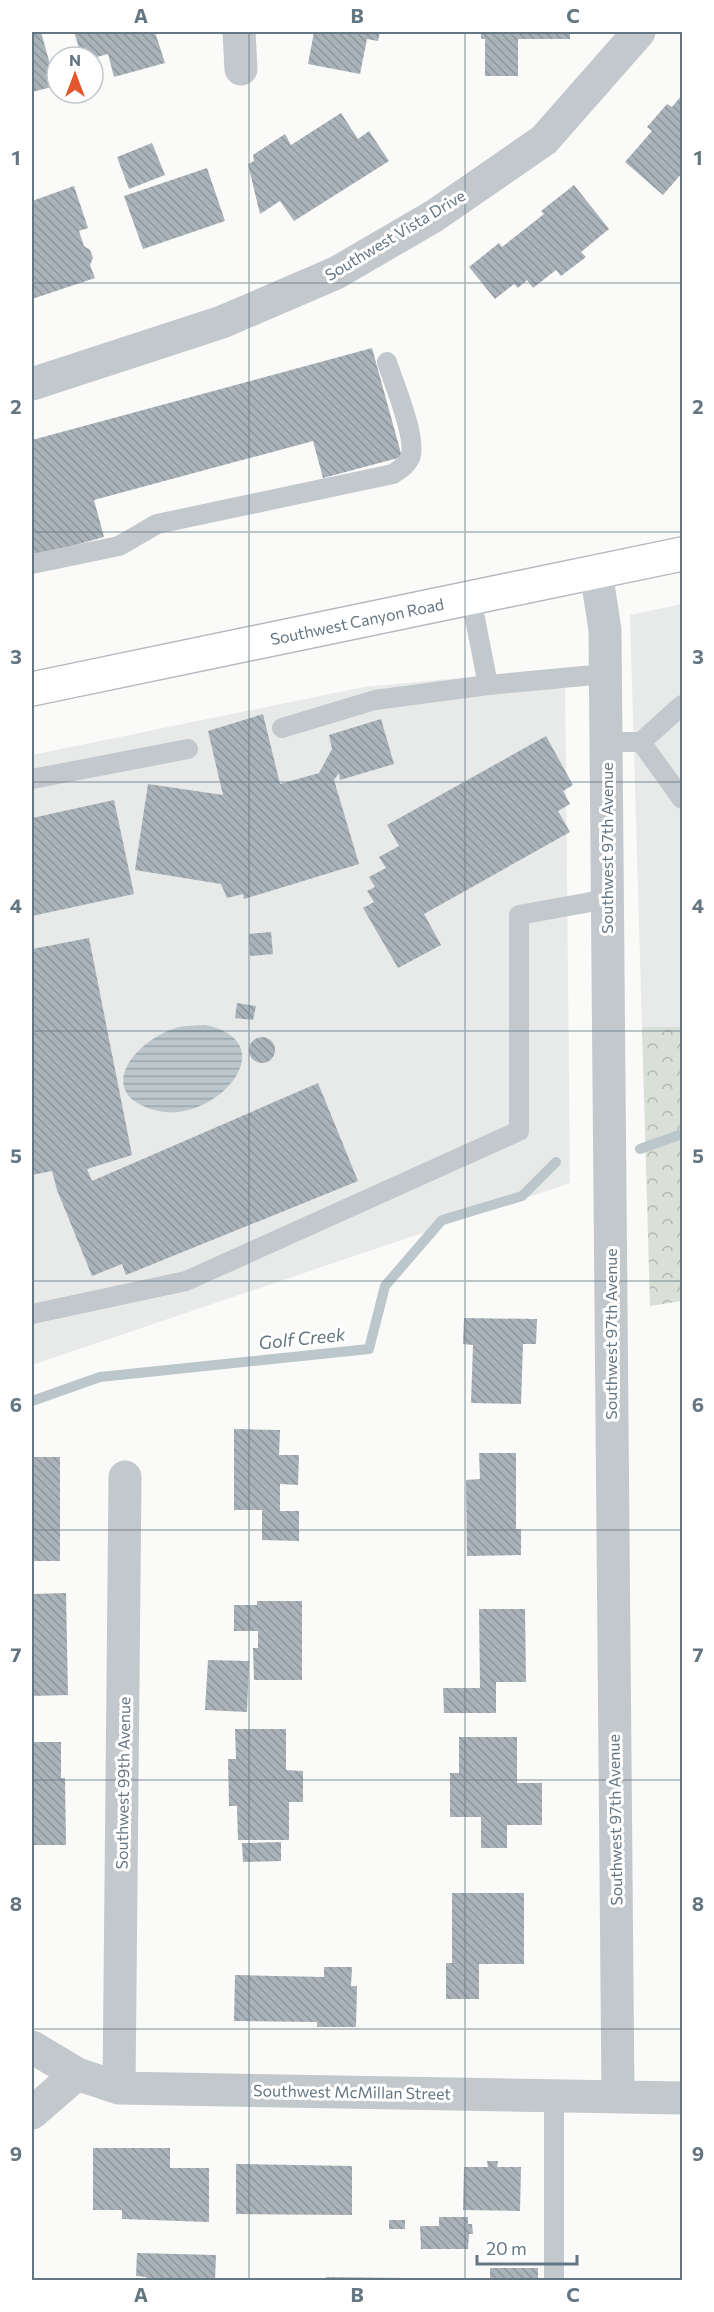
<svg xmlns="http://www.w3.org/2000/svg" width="714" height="2312" font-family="Commissioner,sans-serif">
<defs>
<pattern id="forest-crowns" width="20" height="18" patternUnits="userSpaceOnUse" patternTransform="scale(1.5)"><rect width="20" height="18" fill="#dadfd7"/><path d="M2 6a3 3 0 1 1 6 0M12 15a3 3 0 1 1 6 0" fill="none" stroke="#b4b9b4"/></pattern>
<pattern id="water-rules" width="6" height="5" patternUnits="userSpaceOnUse" patternTransform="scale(1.5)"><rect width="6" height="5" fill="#bbc7cb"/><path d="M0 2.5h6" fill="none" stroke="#9ca6aa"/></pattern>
<pattern id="building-back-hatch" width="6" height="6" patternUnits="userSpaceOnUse" patternTransform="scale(1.5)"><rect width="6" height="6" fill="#aab3b9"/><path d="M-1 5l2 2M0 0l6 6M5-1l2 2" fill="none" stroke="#8e969c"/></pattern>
</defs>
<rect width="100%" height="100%" fill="#fafaf8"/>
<path fill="#e8e9e9" d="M682 604V1027H642L630 615Z
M565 668 570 1183 32 1365V755L364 687Z"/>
<path fill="url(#forest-crowns)" d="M642 1027H682V1301L650 1306Z"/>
<path fill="url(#water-rules)" d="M205 1025C287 1042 216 1124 158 1111 94 1096 130 1044 173 1029 183 1025 194 1026 205 1025Z"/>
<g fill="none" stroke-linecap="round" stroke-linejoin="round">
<path stroke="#bbc7cb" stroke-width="10" d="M640 1149 682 1134
M32 1401 100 1377 369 1349 385 1286 442 1220 522 1196 556 1162"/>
</g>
<path fill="url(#building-back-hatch)" d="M32 32H41L56 86 32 92Z
M74 32H155L165 63 114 77 108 54 93 58 82 57Z
M314 32H380L378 41 367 39 360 74 308 64Z
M481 32H570V39H518V76H485V39H481Z
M682 95V173L663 195 625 162 652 131 647 127 667 104 672 107Z
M341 113 358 139 369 131 389 161 294 221 280 201 260 214 248 164 254 161 253 155 285 134 291 145Z
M152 143 165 175 129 189 117 157Z
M207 168 225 221 143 249 124 196Z
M574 185 609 229 581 252 586 257 561 276 556 270 533 288 527 280 518 288 514 284 495 299 469 267 499 243 502 247 544 214 541 211Z
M74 186 88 228 79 231 84 246 90 250 93 258 90 265 95 278 32 299V201Z
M372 348 402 457 323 478 313 441 94 500 104 537 32 557V440Z
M263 714 280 784 319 773 332 749 329 735 381 719 394 764 340 780 339 773 334 780 359 864 244 899 243 894 227 898 221 884 135 870 148 784 223 795 208 731Z
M546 736 573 785 563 791 570 804 558 811 570 832 424 914 441 945 398 968 363 908 374 902 367 891 375 887 369 877 386 868 379 857 399 846 387 825Z
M114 800 134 894 32 916V818Z
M271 932 273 954 250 956 249 934Z
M89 938 132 1155 87 1169 92 1181 318 1083 358 1181 126 1275 122 1264 92 1276 57 1190 52 1171 32 1175V949Z
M237 1003 256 1006 253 1020 235 1018Z
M249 1050a13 13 0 1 1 26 0a13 13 0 1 1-26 0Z
M464 1318 537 1319 536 1344H523L521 1404 471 1403 473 1345 463 1344Z
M234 1429 280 1430 279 1455H299L298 1485 280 1484V1511H299V1541L262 1540V1510H234Z
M479 1453H516V1529H521V1555L467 1556 466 1480 480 1479Z
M32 1457H60V1561H32Z
M66 1593 68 1695 32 1696V1594Z
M257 1601H302V1680H254L253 1648H258V1631H234V1605H257Z
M479 1609H525L526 1682H496V1713H444L443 1688H480Z
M208 1660 249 1661 247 1712 205 1710Z
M235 1729H286V1770L303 1771V1802H289V1840H238L237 1806H229L228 1759H236Z
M459 1737H517V1783H542V1825H507V1848H481V1817H450V1773H459Z
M32 1742H61V1778H65L66 1845H32Z
M281 1842V1861L243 1862 242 1843Z
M452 1893H524V1964H479V1999H446V1963H452Z
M324 1967H352L351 1986H357L356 2027H317V2022L234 2021 235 1975 324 1977Z
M93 2148H170V2168H209V2222L122 2219V2210H93Z
M487 2161H498L497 2167H521L520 2211 463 2210 464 2167H488Z
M236 2164 352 2166V2215L236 2214Z
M439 2217H468V2224H472L473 2234H469L468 2249H421L420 2226H439Z
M389 2220H405V2229H389Z
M137 2253 216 2255 215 2280H146V2277L136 2276Z
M490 2268H538V2280H490Z
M326 2277 406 2278V2280H325Z"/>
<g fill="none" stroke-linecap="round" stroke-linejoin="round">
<g stroke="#b3babf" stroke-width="36">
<g id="secondary">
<path id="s1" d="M32 689 682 554"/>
</g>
</g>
<path stroke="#c3c8cc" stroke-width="20" d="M32 564 119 546 157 524 393 474C400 469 406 466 410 458 418 439 393 382 387 362
M471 598 488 685 605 674
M282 728 375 700 488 685
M606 742H641L682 705
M641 742 682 799
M32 779 188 749
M32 1314 186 1281 519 1131V915L607 899
M554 2096V2280"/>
<path stroke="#c3c8cc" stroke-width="33" d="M239 32 241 69
M32 384 222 322 336 273 434 216 544 140 639 32
M596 571 605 630 618 2097
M32 2047 77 2074 119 2088 682 2098
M119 2088 125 1477
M32 2113 77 2074"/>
<use href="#secondary" stroke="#fff" stroke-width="33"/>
</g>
<path fill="none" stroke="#657683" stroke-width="1.5" stroke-opacity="0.55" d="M249 32V2280M465 32V2280M32 283H682M32 532H682M32 782H682M32 1031H682M32 1281H682M32 1530H682M32 1780H682M32 2029H682"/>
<g text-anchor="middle" stroke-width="6" stroke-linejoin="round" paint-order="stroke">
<g font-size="16" fill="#657683" stroke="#fff">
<text transform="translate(395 235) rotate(-31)" y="6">Southwest Vista Drive</text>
<text dy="6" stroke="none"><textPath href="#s1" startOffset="332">Southwest Canyon Road</textPath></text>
<text transform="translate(607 848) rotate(-90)" y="6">Southwest 97th Avenue</text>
<text transform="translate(611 1334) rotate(-90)" y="6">Southwest 97th Avenue</text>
<text transform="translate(123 1783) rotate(-89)" y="6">Southwest 99th Avenue</text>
<text transform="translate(615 1820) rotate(-91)" y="6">Southwest 97th Avenue</text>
<text transform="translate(352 2092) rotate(1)" y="6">Southwest McMillan Street</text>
</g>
<g font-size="18" font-style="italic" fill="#60757c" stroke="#fff">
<text transform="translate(302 1339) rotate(-6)" y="6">Golf Creek</text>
</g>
</g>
<rect width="714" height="2312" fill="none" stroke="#ffffff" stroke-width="66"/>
<g transform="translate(75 75)"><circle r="28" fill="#ffffff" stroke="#c1c8cd" stroke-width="1.5"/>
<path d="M0-4.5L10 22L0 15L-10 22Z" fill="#e4572e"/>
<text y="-9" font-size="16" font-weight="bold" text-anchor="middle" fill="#657683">N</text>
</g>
<path d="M477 2255v9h100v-9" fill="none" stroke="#657683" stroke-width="3"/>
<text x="486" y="2255" font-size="18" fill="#657683" stroke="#ffffff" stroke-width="4.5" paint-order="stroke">20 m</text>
<rect x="33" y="33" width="648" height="2246" fill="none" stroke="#657683" stroke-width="2"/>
<g font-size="20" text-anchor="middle" font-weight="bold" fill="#657683">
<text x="141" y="23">A</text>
<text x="357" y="23">B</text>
<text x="573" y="23">C</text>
<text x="16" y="165">1</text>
<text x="698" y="165">1</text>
<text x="16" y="414">2</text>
<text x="698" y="414">2</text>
<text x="16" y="664">3</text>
<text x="698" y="664">3</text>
<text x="16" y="913">4</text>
<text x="698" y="913">4</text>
<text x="16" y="1163">5</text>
<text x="698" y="1163">5</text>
<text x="16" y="1412">6</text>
<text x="698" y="1412">6</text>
<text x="16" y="1662">7</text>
<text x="698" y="1662">7</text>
<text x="16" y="1911">8</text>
<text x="698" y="1911">8</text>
<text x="16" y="2161">9</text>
<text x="698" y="2161">9</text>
<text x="141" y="2302">A</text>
<text x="357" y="2302">B</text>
<text x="573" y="2302">C</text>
</g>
</svg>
